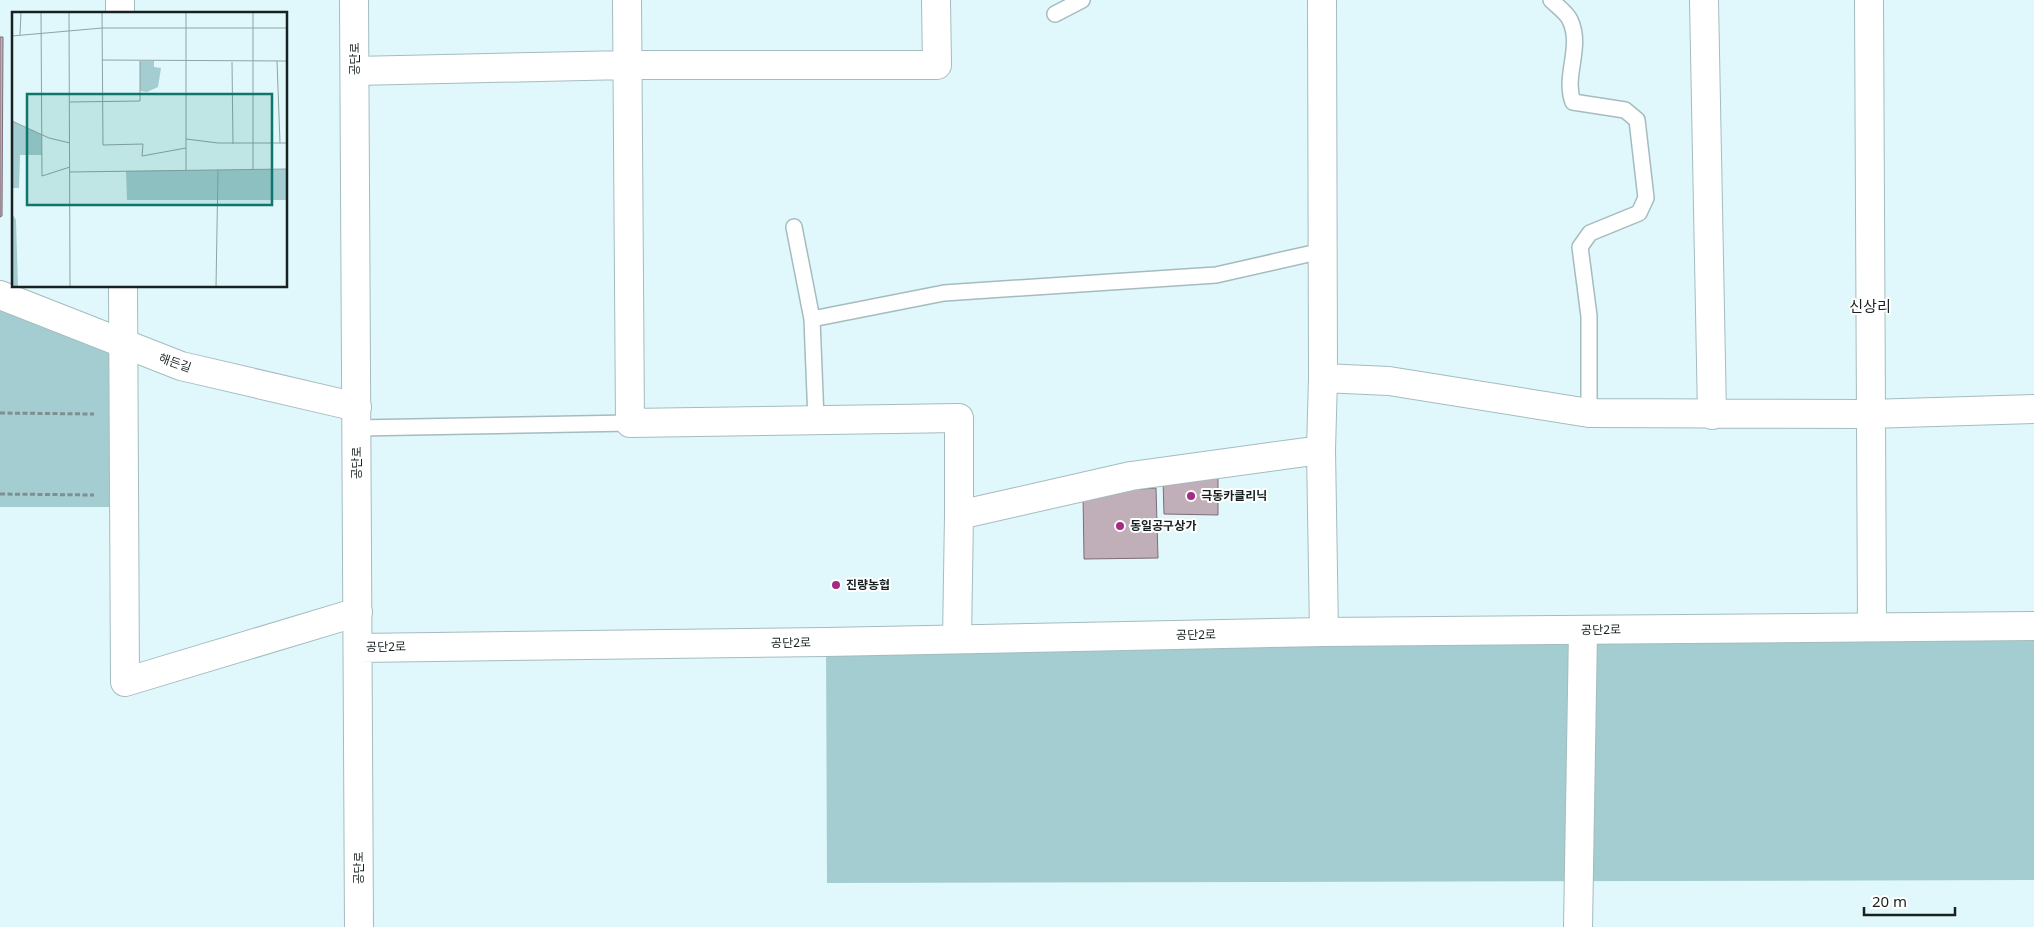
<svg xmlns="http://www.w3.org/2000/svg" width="2034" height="927" font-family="'Noto Sans','Noto Sans KR',sans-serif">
<rect width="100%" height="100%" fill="#e0f8fb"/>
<path fill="#a3cdd1" d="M0 295 123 344 124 507H0Z
M2034 629V880L827 883 826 642Z"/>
<path fill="#c0aeb9" stroke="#7c6c76" d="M0 37H3L2 216 0 217Z
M1218 478V515L1164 514 1163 479Z
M1156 488 1158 558 1084 559 1083 493Z"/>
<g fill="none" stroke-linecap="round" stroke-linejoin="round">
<g stroke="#a5bcbe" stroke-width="18">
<path id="lane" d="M1551 0C1557 6 1567 13 1570 20 1583 47 1563 76 1573 102L1625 110 1637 120 1646 198 1639 213 1590 233 1580 247 1589 316V413
M1055 14 1082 0
M794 227 812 319 816 420
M812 319 944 293 1216 275 1322 251
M357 428 630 423"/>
</g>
<g stroke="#a5bcbe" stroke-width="30">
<path id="street" d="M120 0V14
M627 0 630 423 959 418V515L1131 476 1321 450
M1322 0 1323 378 1321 450 1324 632
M1704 0 1712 415
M1869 0 1872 627
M355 71 627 65H937L936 0
M123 286 125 682 358 612
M0 295 181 366 357 407
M1323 378 1389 381 1589 413 1869 414 2034 409
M957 639 959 515
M1578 927 1583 631"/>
</g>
<g stroke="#a5bcbe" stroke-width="30">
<path id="secondary" d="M354 0 359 927
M358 648 826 642 1324 632 2034 626"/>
</g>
<path stroke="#7f9092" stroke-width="3" stroke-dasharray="5 2.5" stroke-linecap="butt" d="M0 413 94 414
M0 494 94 495"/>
<use href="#lane" stroke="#fff" stroke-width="15"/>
<use href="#street" stroke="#fff" stroke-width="28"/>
<use href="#secondary" stroke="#fff" stroke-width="28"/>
</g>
<g fill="#a42c83" stroke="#fff" stroke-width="2">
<circle cx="1191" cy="496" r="5"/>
<circle cx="1120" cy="526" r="5"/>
<circle cx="836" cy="585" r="5"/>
</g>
<g text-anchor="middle" stroke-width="4" stroke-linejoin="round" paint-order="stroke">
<g font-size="12" fill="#182122" stroke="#fff">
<text transform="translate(355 59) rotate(-90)" y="4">공단로</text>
<text transform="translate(175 363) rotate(19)" y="4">해든길</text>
<text transform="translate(357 463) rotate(-90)" y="4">공단로</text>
<text transform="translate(1601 630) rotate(-1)" y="4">공단2로</text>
<text transform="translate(1196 635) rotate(-1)" y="4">공단2로</text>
<text transform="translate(791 643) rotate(-1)" y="4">공단2로</text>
<text transform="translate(386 647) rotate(-1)" y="4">공단2로</text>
<text transform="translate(359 868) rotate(-90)" y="4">공단로</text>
</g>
<g font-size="12" font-weight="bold" fill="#182122" stroke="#fff" text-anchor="start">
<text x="1201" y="500">극동카클리닉</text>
<text x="1130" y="530">동일공구상가</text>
<text x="846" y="589">진량농협</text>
</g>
<g font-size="15" fill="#182122" stroke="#fff">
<text x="1870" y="312">신상리</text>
</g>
</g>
<g transform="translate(12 12)">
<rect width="275" height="275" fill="#e0f8fb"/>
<path d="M128 49H142V55L149 56 146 75 135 80 128 79ZM0 109 30 123V143H8L7 176H0ZM275 157V188H115L114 159ZM0 201 4 208 6 275H0Z" fill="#a3cdd1"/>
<path fill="none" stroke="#90a2a4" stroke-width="1" d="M29 0 30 164 58 155M57 0 58 275M90 0 91 133 131 132 130 144 174 136M174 0V158M241 0V157M8 23 9 0M0 24 90 16H275M90 48 275 49M265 49 268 131M220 50 221 132M58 90 128 89V49M0 109 37 126 58 131M174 127 206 131H275M58 160 275 157M204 275 206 158"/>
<path fill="#0f766e" fill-opacity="0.15" stroke="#0f766e" stroke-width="2.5" d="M15 82H260V193H15Z"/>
<rect width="275" height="275" fill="none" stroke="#182122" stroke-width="2.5"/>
</g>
<path d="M1864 907v8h91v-8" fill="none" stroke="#182122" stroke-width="2.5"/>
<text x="1872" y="907" font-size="15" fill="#182122" stroke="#ffffff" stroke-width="4" paint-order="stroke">20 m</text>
</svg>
